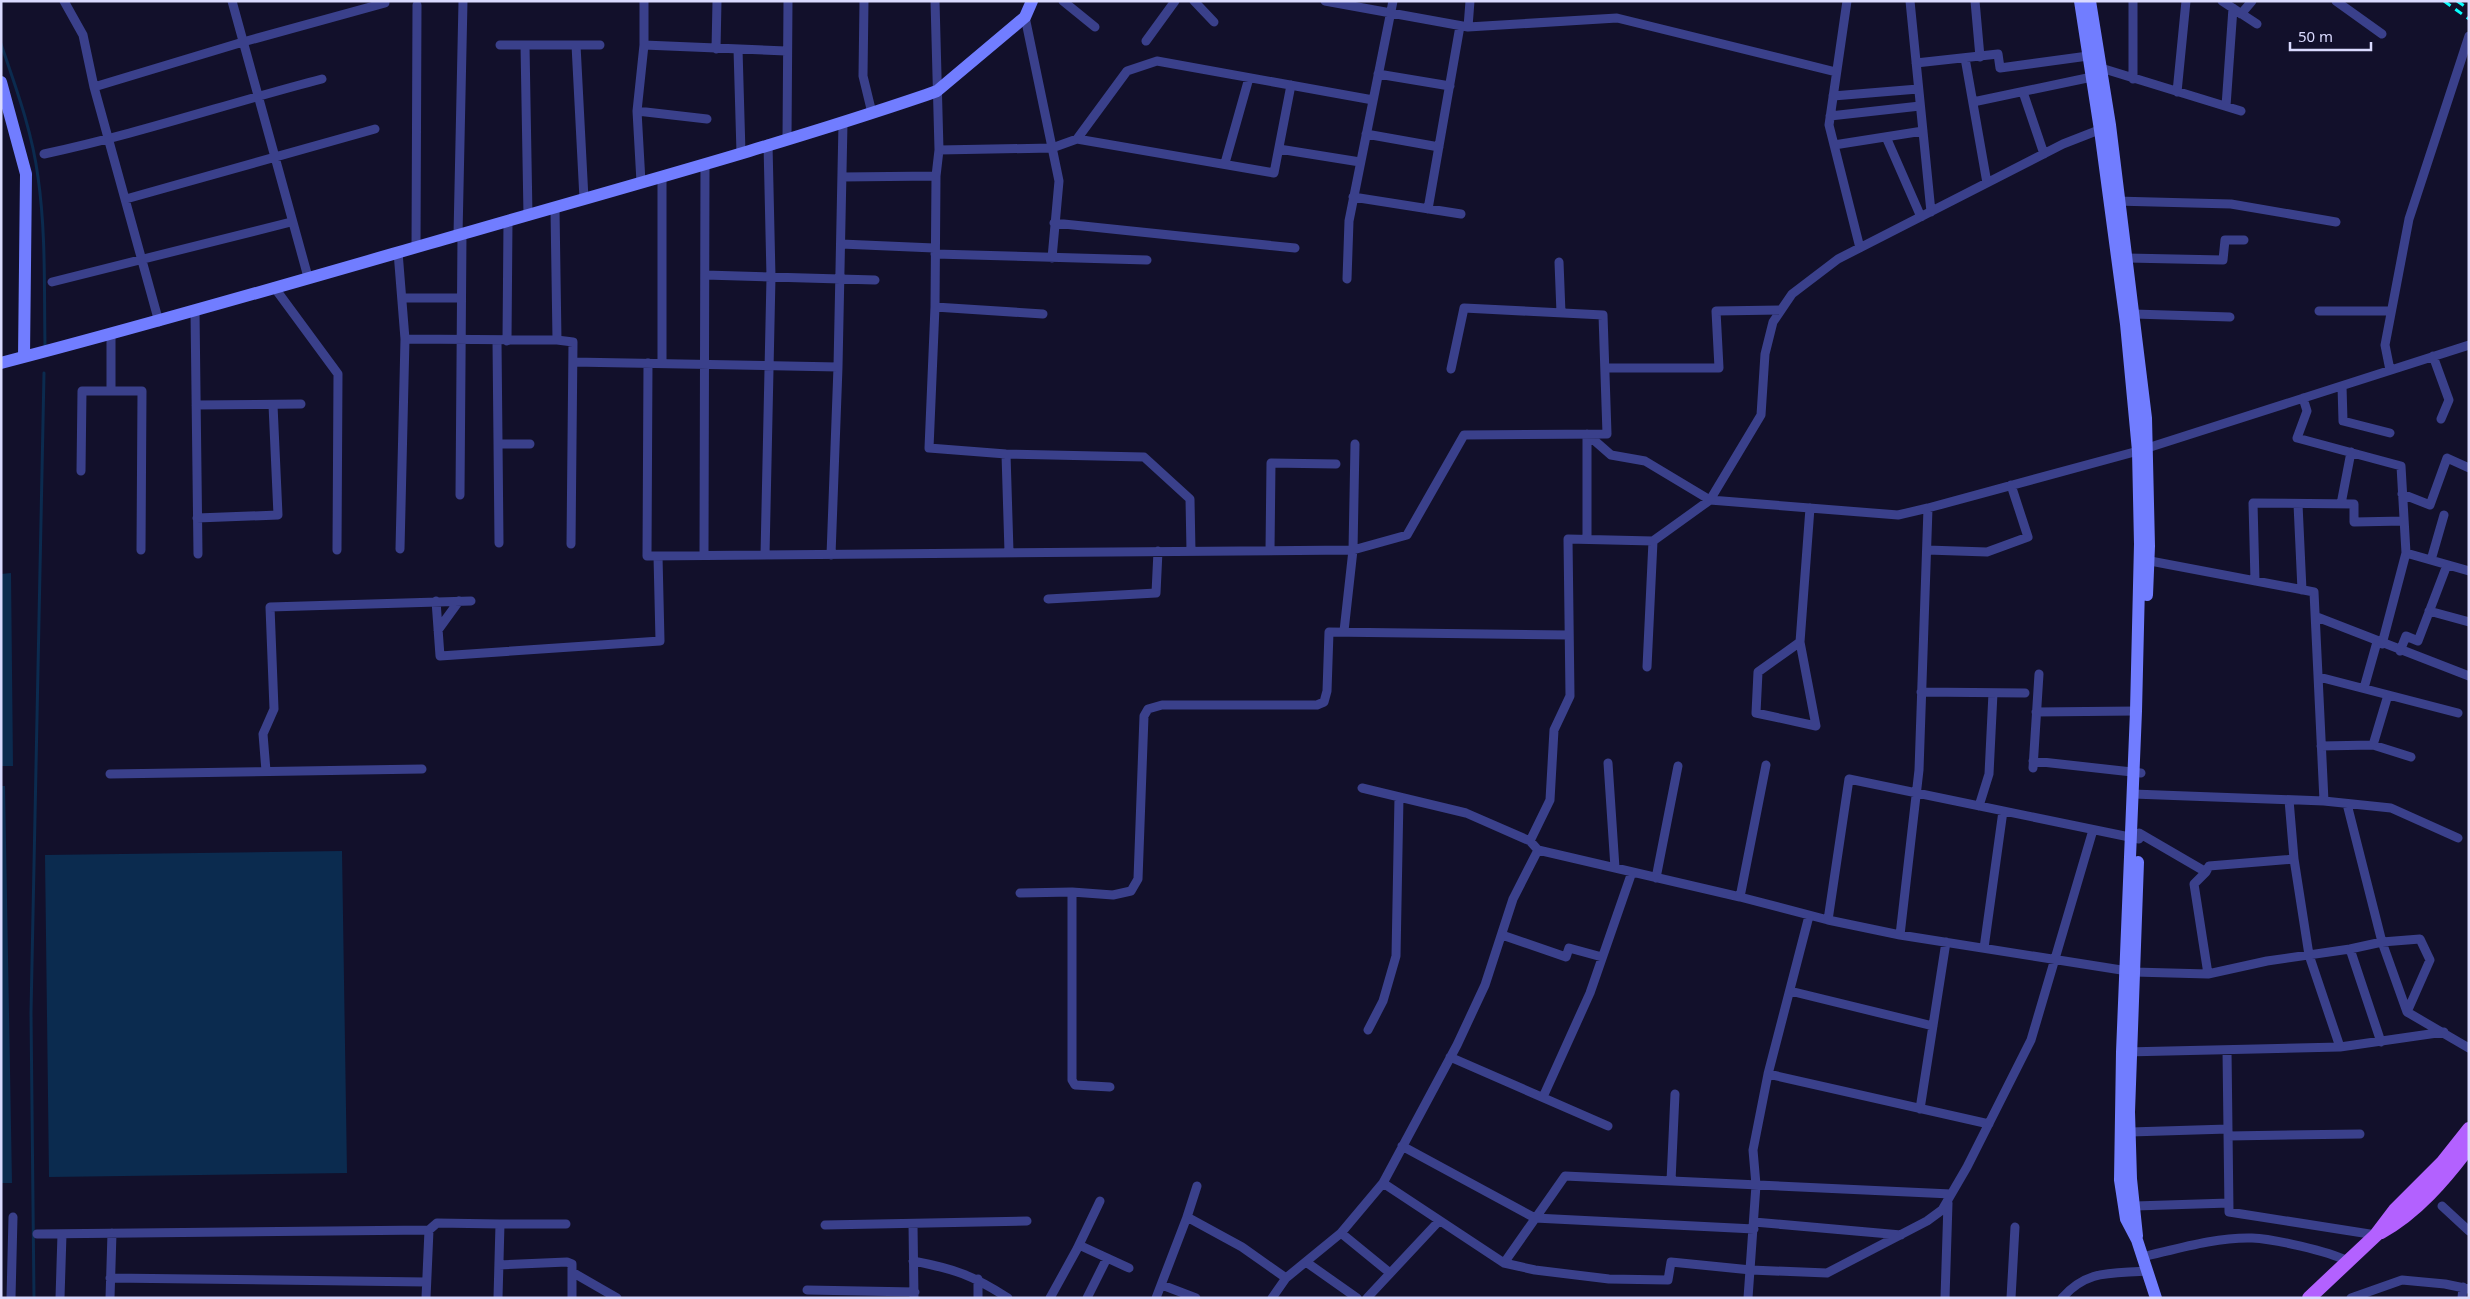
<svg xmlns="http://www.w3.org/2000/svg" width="2470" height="1299" font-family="'Noto Sans',sans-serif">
<rect width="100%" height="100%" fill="#12102b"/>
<path fill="#0b2b4f" d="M11 573 13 766H1V574Z
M1 786H5L12 1183H1Z
M342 851 347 1173 49 1177 45 855Z"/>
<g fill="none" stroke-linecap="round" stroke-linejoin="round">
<path stroke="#0b2b4f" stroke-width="3" d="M1 44C16 88 32 131 38 177 46 233 44 289 45 345
M34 1298 31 1013 44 373"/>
<path stroke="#3a408b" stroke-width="9" d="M64 1 83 35 94 87 159 322
M232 1 308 277
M864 1 863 76 872 113
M935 1 939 150 936 176 935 307 929 448 1006 454 1144 457 1190 499 1191 551
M1063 1 1095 27
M1194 1 1214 22
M1325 1 1468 27 1617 18 1836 72
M1847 1 1829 125 1860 248
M1910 1 1931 212
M1975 1 1980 57
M2222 1 2257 24
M2336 1 2382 34
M2241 14 2252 1
M1025 17 1059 181 1052 258
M1468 27 1470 1
M1146 41 1175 1
M500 45H600
M525 45 528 216
M576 45 584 199
M644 45 786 51
M716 49 717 1
M738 49 741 153
M1965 58 1987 183
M1916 63 1998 54 2000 68 2088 56
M2101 68 2241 111
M1378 74 1450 86
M2133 79V1
M94 87 243 42 385 3
M2023 92 2044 154
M2177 92 2186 1
M1833 96 1918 89
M1973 102 2092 77
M2226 106 2233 8
M637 111 707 119
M1830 116 1920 106
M1366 134 1439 147
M1886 137 1921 217
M787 138 788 1
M1077 139 1127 71 1157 61 1373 100
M1834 145 1923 131
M1279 149 1360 162
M939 150 1052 148 1077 139 1274 173 1291 85
M44 154C138 134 229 103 322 79
M1225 163 1249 78
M842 177 936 176
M641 182 637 111 644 45V1
M1353 197 1461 214
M126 199 375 129
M2115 201 2231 204 2336 222
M555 209 557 340
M1428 209 1460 26
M1054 223 1295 248
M458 235 463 1
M841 244 934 248
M416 248 417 5
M398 252 405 339 400 549
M935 254 1147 260
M2127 258 2223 260 2225 240H2244
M1559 262 1561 313
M705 275 875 280
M1347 279 1349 221 1393 1
M52 282 291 222
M274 287 338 374 337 550
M402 298H461
M935 307 1043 314
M195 311 198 554
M2319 311H2391
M2134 314 2230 317
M111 334V391
M405 339 557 340 573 342 571 544
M497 341 499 543
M507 341 508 221
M2433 356 2449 400 2441 419
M573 362 838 367
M648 363 647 556 1353 550 1407 535 1464 435 1607 434 1603 315 1464 308 1451 369
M662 363V176
M1605 368H1719L1716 311 1781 310
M2390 370 2385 345 2409 219 2469 36
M2342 386 2343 421 2390 433
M2303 398 2307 411 2297 438 2401 466 2406 553 2382 644
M196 405 301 404
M1587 434 1611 455 1645 461 1710 500 1898 515 1928 508 2138 451 2469 345
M1587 434V539
M498 444H530
M1006 454 1009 552
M81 471 82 391H142L141 550
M2402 494 2430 505 2447 458 2469 468
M460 495 462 234
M2298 504 2302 590
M2341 504 2351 452
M197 518 278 515 273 405
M1927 550 1987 552 2028 537 2011 485
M1270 551 1271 463 1336 464
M2406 553 2469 571
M704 555 705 164
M765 555 771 277 768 144
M831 555 838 367 843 123
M2145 560 2314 592 2324 801
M2431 560 2444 515
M2255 581 2253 503 2354 504V522L2404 521
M1048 599 1156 593 1158 551
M436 601 440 656 660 641 658 556
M2429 611 2469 622
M2317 617 2469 676
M438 630 459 601
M1344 631 1353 550 1355 444
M1800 642 1758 672 1756 713 1816 726 1800 642 1810 508
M2400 651 2406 636 2418 641 2447 565
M1647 667 1653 541
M2319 677 2458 713
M2364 688 2377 642
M1921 692 2025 693
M2036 712 2136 711
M2373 745 2388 695
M2321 746 2373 745 2411 757
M2033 761 2141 773
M1608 763 1615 868
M2033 768 2039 674
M266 771 263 734 274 709 270 607 471 601
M110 774 422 769
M1362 788 1466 813 1530 841
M2133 794 2324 801 2391 808 2458 838
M2289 800 2294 859 2309 955 2340 1047
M2347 804 2382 942 2407 1012 2469 1048
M1979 806 1989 774 1993 693
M2139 833 2206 872 2209 866 2294 859
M1538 850 1740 897 1828 920 1900 935 2134 972 2208 974 2267 961 2350 949 2382 942 2420 939 2430 960 2407 1012
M2206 872 2194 884 2208 974
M1656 878 1678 766
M1072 892V1080L1075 1085 1110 1087
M1020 893 1072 892 1113 895 1131 891 1138 879 1144 716 1148 709 1162 705H1317L1324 702 1327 691 1329 632 1569 635
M1740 897 1766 765
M1828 920 1849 779 2139 839
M1502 935 1566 957 1569 948 1602 957
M1900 935 1919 770 1928 508
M1984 948 2003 811
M2350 949 2381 1042
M1790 991 1933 1026
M1368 1030 1383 1001 1396 956 1399 797
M2227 1050 2229 1212 2376 1235
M2125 1052 2340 1047 2444 1032
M1450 1057 1608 1126
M1768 1074 1989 1124
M1543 1097 1590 993 1632 872
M1920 1109 1946 942
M2130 1132 2228 1129
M2228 1136 2360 1134
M1402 1146 1535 1218 1754 1229
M1671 1181 1675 1094
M1383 1183 1504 1263 1535 1270 1609 1279 1668 1280 1671 1262 1751 1270 1827 1273 1927 1221 1942 1210 1967 1167 2031 1040 2093 830
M2135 1206 2229 1203
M2442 1206 2469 1231
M1187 1217 1197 1186
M1754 1222 1901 1235
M500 1224H566
M913 1224 914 1298
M825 1225 1027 1221
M1341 1233 1390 1273
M37 1234 429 1230
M1079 1245 1129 1268
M2142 1257C2177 1249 2216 1237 2252 1238 2275 1239 2327 1251 2348 1261
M913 1261C955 1269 972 1275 1008 1298
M1306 1262 1357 1298
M1504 1263 1565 1176 1951 1194
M499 1265 567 1262 572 1264V1272
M110 1278 426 1282
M978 1279V1298
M1162 1285 1196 1298
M807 1290 915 1292
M11 1298 13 1217
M60 1298 62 1234
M110 1298 112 1233
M426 1298 429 1230 437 1223 500 1224 498 1298
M572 1298V1272L617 1298
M1050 1298 1077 1249 1100 1201
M1087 1298 1107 1258
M1156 1298 1187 1217 1242 1247 1286 1278
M1272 1298 1286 1278 1341 1233 1383 1183 1457 1045 1485 985 1513 899 1538 850 1530 841 1550 800 1554 730 1570 696 1568 539 1653 541 1710 500 1761 415 1765 354 1773 322 1792 294 1838 259 2063 144 2104 128
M1367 1298 1439 1221
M1748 1298 1756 1185 1753 1150 1768 1074 1809 916
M1945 1298 1948 1203
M2011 1298 2015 1227
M2062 1298C2088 1269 2111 1274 2147 1271
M2351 1298 2402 1280 2445 1284 2469 1289
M2462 1298 2463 1287"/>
<path stroke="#717dff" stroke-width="12" d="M2080 1 2100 130 2126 324 2138 451 2140 544 2136 711 2122 1052 2120 1180 2126 1219 2137 1240 2156 1298
M2090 1 2110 125 2146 418 2149 546 2147 595
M1 82 26 174 24 357
M1 363C156 323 309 278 462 234 617 189 773 147 926 95L937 91 1025 17 1032 1
M2137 1236 2131 1179 2129 1112 2138 862"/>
<path stroke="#b361ff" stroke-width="14" d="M2381 1232C2416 1213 2445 1179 2469 1147
M2309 1298 2376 1235 2395 1210 2442 1163 2469 1129"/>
<path stroke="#06fffd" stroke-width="3" stroke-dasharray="8 6" stroke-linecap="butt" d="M2444 1 2469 19
M2457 1 2469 9"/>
</g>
<rect width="2470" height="1299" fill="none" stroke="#dadaff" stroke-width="5"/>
<path d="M2290 42v8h81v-8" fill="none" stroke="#dadaff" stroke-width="2.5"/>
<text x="2298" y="42" font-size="15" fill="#dadaff" stroke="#12102b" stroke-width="4" paint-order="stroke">50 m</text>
</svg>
